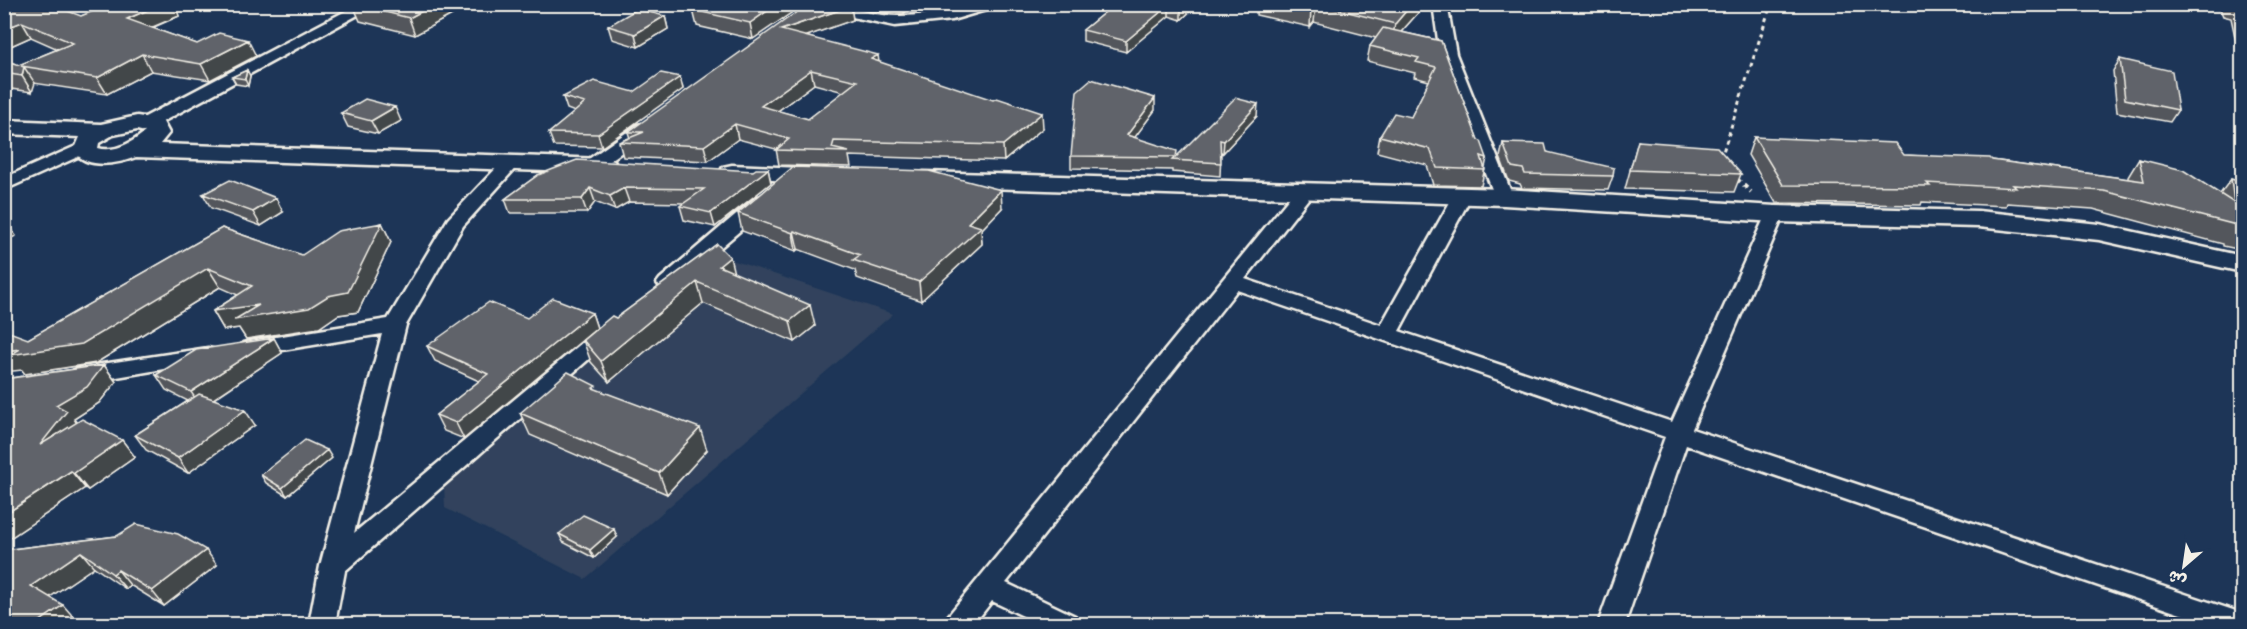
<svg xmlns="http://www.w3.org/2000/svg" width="2247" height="629" font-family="Dekko,'Playpen Sans Arabic',sans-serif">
<rect width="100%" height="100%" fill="#1d3557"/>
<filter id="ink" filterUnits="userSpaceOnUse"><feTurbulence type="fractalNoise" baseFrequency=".0167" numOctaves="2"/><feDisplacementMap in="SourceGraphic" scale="12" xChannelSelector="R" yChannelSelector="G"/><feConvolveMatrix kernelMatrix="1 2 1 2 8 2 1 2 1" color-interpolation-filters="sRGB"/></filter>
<g filter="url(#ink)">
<path fill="#31435d" d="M714 254 893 314 585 579 445 508 444 482Z"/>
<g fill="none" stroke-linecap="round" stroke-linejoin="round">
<g stroke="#f4f1e8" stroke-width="5">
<path id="street" d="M359 4H378L153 127H141L138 123 141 119Z
M818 4C845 4 870 16 897 16 931 17 964 4 998 4L996 7 952 20 895 26 819 10 817 7Z
M1433 4H1447L1456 54 1513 197 1511 201H1497L1495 197 1440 54Z
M643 124 649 125 652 129 649 133 598 169H586L583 165 586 161 637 125Z
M85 142 91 143 94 147 91 151 4 190V178Z
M511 158 517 159 520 163 463 226 406 325 354 533 601 327 609 325 617 327 620 332 345 571 335 624H309L320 566 382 334 251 355 243 353 240 348 243 343 251 341 388 319 448 219 505 159Z
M1306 184 1313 186 1315 190 1245 279 1381 325 1454 195 1456 191H1470L1472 195 1399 331 1672 422 1766 214 1768 210H1782L1784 214 1692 429 2242 613V624H2210L1686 445 1625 624H1598L1665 437 1237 290 1006 583 1075 616 1078 624H1040L992 601 974 624H945L948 616 1299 186Z
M762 196 769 198 771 202 769 206 674 287 667 289 660 287 657 283 660 279 755 198Z
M208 348 216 350 219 355 216 360 82 383 74 380 71 375 74 370 82 367Z"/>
</g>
<g stroke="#f4f1e8" stroke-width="5">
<path id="secondary" d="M137 116 162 120 169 133 160 144 605 159 614 161 617 166 614 171 605 173 136 157C118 164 87 170 74 151L80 137 4 134V120L101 124ZM137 130 145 132C133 142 115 153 98 148L99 143 113 135Z
M732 165 824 169 833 171 836 176 833 181 824 183 723 177 720 172 723 167Z
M924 172 1504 189 1775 206 1978 211 2099 224 2242 256V272L2099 240 1978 227 1775 222 1504 205 924 186 915 184 912 179 915 174Z"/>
</g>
<path stroke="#f4f1e8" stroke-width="3" stroke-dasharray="4 4" stroke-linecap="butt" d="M1721 158 1771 4"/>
<path stroke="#f4f1e8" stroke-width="4" stroke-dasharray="4.5 4.5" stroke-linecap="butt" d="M1737 179 1751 192"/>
<use href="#street" fill="#1d3557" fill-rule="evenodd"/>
<use href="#secondary" fill="#1d3557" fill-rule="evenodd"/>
</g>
<path fill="#53565b" stroke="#f4f1e8" stroke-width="1.5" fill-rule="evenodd" d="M4 4 81 16 111 4H175L179 16 152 28 197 44 256 56 210 80 151 71 107 94 34 83 32 92 4 88V60L19 65 58 49 31 37 4 49Z
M343 4H472L415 35 360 21 353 5 350 6Z
M702 4H789L791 13 753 39 697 26 693 10Z
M846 4H915L904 13 895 14Z
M1115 4H1198L1181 20 1169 16 1126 52 1083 41V30Z
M1257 4H1419L1418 13 1401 32 1441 41 1478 140 1487 158 1481 186 1433 185 1427 165 1377 152 1380 136 1411 117 1429 81 1414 77 1415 73 1367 61 1370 46 1376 38 1314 22 1310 27 1256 15Z
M2218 4H2242V47L2237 46 2231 18 2223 16Z
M851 6 853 20 806 36 879 62 1043 128 1004 161 849 156 851 167 779 165 776 149 738 139 708 161 623 157 619 142 630 138 628 132ZM814 84 844 92 808 119 778 111Z
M665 16 668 29 638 47 612 39 608 26Z
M2120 59 2178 110 2170 122 2117 112 2113 71Z
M247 70 250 76 248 86 236 84 232 77Z
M680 77 683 89 602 147 554 146 549 133 575 112 567 109 563 97 634 92Z
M1155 110 1134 138 1177 156 1257 116 1223 153 1221 152 1220 176 1172 172V170L1071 168V156Z
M341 113 401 121 378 134 348 127Z
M1754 137 1904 155 1992 160 2128 179V177L2139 159 2220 194 2231 179 2242 182V250L2223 246V244L2093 209 2007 203 2006 206 1922 202 1921 205 1776 203 1748 155Z
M1638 141 1741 174 1734 192 1625 189Z
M1503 143 1547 152 1613 176 1608 190 1522 188 1520 184 1509 181 1500 157Z
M768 169 771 183 715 227 684 220 680 206 684 203 629 202 615 210 595 202 587 213H510L505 199 538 175 753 171Z
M203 194 283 212 261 226 211 208Z
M1002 208 981 230 982 244 921 301 857 278 855 270 798 249 796 251 742 231 738 213Z
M382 223 391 242 358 312 338 315 319 328 246 339 239 328 224 330 213 311 238 295 220 287 96 363 25 374 22 370 28 339 222 228 302 255Z
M717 244 733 272 815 326 795 342 703 303 609 382 591 362 583 340 616 318Z
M592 313 597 328 464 439 444 431 436 415 479 381 435 361 427 346 527 318Z
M274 338 282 353 214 399 255 425 188 473 146 450 135 435 188 401 166 390 156 375Z
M104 365 116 382 99 403 74 419 76 422 122 440 135 457 88 490 85 488 4 542V379Z
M520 413 707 450 667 494 530 435Z
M332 458 287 496 266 483 261 475Z
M559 534 617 537 594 558 563 542Z
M117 536 217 565 164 606 130 585 126 589 94 567 50 597 77 621 4 624V550Z"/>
<path fill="#43464a" stroke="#f4f1e8" stroke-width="1.5" d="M161 4H175L179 16 136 34 127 19Z
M435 4H472L415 35 409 18Z
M777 4H789L791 13 753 39 750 23Z
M903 4H915L904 13Z
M1186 4H1198L1181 20V8Z
M1316 4 1314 22 1310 27 1311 9Z
M1412 4H1419L1418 13 1392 42 1395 24Z
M1169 5V16L1126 52V41Z
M851 6 853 20 784 44 781 30Z
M665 16 668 29 638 47 635 34Z
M22 22 31 37 4 49V29Z
M248 40 256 56 210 80 201 64Z
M142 54 151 71 107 94 97 78Z
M878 55 880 69 871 59Z
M24 67 35 83 32 92 22 76Z
M247 70 250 76 248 86 245 79Z
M811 70 814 84 764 121 761 106Z
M680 77 683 89 602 147 598 134Z
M1155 98V110L1127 148V135Z
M1258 104 1257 116 1223 153 1224 141Z
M395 107 401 121 378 134 371 121Z
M1042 113 1043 128 1004 161 1003 145Z
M735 124 738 139 708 161 704 146Z
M768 169 771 183 715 227 711 213Z
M590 188 595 202 587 213 582 199Z
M624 188 629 202 615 210 610 196Z
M1001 190 1002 208 981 230 982 244 921 301 919 282 968 223Z
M276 198 283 212 261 226 253 212Z
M4 220 16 236 4 241Z
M382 223 391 242 358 312 338 315 319 328 246 339 239 328 224 330 213 311Z
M794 231 798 249 796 251 793 233Z
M730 257 735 278 719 266Z
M208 268 220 287 96 363 25 374 22 370 4 372V351L20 349Z
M697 282 703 303 609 382 601 361Z
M810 305 815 326 795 342 790 321Z
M592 313 597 328 464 439 456 423Z
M274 338 282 353 201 407 191 392Z
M104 365 116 382 99 403 74 419 80 428 40 445 56 405Z
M245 410 255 425 188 473 178 458Z
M700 428 707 450 667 494 659 473Z
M122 440 135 457 88 490 74 473Z
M327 450 332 458 287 496 282 488Z
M71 471 85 488 4 542V515Z
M614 529 617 537 594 558 590 550Z
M206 550 217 565 164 606 152 591Z
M81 552 94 567 44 601 31 586Z
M118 570 130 585 126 589 113 574Z
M63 605 77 621 71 624H36Z"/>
<path fill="#60646a" stroke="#f4f1e8" stroke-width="1.5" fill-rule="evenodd" d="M4 4H49L81 16 111 4H161L127 19 197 44 219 33 248 40 201 64 142 54 97 78 21 66 24 67 22 76 4 73V60L19 65 73 43 22 22 4 29Z
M353 4H435L409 18Z
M702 4H777L750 23 693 10Z
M808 4H845L851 6 781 30 878 55 871 59 993 100 997 98 1042 113 1003 145 834 141 832 148 849 152 776 150 789 139 735 124 704 146 619 142 644 132H628ZM811 70 857 81 808 119 761 106Z
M1115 4H1186L1181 8 1169 5 1126 41 1083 30Z
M1291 4H1316L1311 9Z
M1317 4H1412L1395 24Z
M2235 4H2242V21L2239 5Z
M637 9 665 16 635 34 608 26Z
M1383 28 1441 41 1478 140 1481 141 1487 158 1481 156 1485 170 1437 168 1430 149 1380 136 1394 113 1411 117 1436 67 1416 62 1419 58 1370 46Z
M2120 59 2172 71 2178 110 2125 99Z
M247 70 245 79 232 77Z
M661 73 680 77 598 134 549 133 585 103 563 97 594 81 634 92Z
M1091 79 1155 98 1127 135 1177 151 1176 157 1235 98 1258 104 1224 141 1220 140 1221 163 1172 160 1175 157 1071 156 1077 91Z
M365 99 395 107 371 121 341 113Z
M1754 137 1895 143 1904 155 1990 158 1992 160 2144 181 2139 159 2183 170 2234 203 2231 179 2242 182V229L2237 227 2236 225 2104 191 2013 185 2016 188 1927 183 1930 186 1783 185Z
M1638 141 1717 147 1741 174 1630 170Z
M1503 143 1545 144 1547 152 1614 168 1613 176 1525 174 1523 169 1512 167Z
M577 160 753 171 756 169H768L711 213 680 206 704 189 624 188 610 196 590 188 582 199H505L538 175Z
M793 167 929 171 1001 190 968 223 981 227 919 282 853 260 860 255 794 231 793 233 738 213Z
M230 180 276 198 253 212 203 194Z
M382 223 348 292 328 296 309 308 234 320 259 305 213 311 252 286 208 268 82 344 10 355 20 349 4 351V330L28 339 222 228 302 255 338 231Z
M717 244 730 257 719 266 810 305 790 321 697 282 601 361 583 340 612 316 616 318Z
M553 298 592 313 456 423 436 415 488 374 427 346 489 302 527 318Z
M274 338 191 392 156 375 196 350Z
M104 365 87 387 56 405 67 411 40 445 82 419 122 440 74 473 71 471 4 515V379Z
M568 372 596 386 593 388 700 428 659 473 520 413Z
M199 394 245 410 178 458 135 435Z
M305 440 327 450 282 488 261 475Z
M583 515 614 529 590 550 559 534Z
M136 524 178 534 206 550 152 591 118 570 113 574 81 552 31 586 63 605 36 624H4V560L6 559 4 558V550L117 536Z"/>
</g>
<rect width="2247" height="629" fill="none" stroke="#1d3557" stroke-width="24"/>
<rect x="12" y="12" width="2223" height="605" fill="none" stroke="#f4f1e8" stroke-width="2" filter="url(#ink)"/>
<g transform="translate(2184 566) rotate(209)" stroke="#1d3557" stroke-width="4.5" paint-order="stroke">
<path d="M0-4.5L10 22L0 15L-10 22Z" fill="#f4f1e8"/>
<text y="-9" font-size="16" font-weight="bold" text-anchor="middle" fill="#f4f1e8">ش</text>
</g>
</svg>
